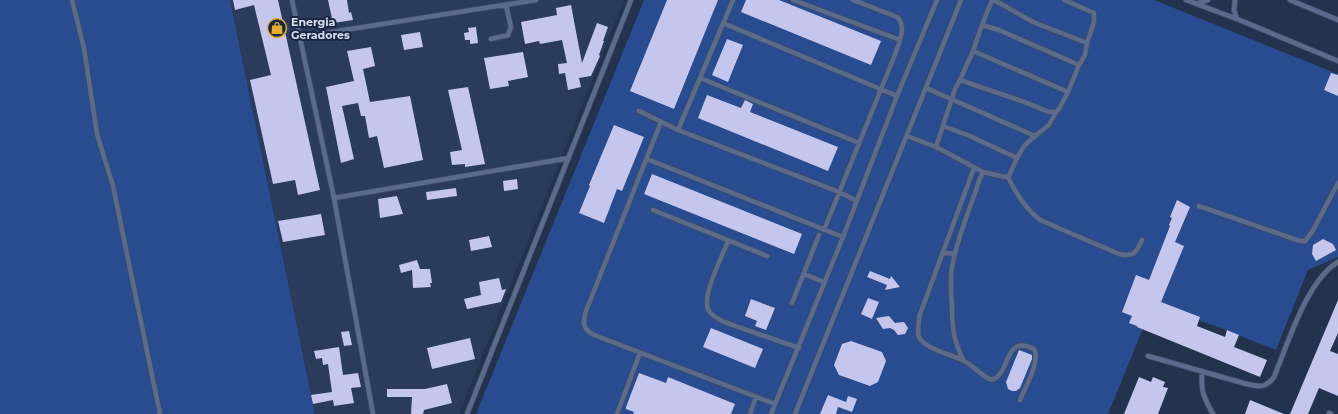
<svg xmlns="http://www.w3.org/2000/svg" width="1338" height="414" font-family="Montserrat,sans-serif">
<rect width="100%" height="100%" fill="#23324d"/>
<path fill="#2a3b5c" d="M230 0H624L459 414H315Z"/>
<path fill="#294b8f" d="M0 0H230L315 414H0Z
M644 0H1154L1338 74V257L1308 270 1276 350 1221 328 1153 304 1108 414H476Z"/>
<path fill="#c4c6ed" d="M233 0H278L320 190 298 195 295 180 273 184 250 80 271 75 254 5 235 10Z
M328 0H347L349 13 351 12 353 20 333 23Z
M667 0H718L674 109 630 91Z
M746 0H779L881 41 871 65 741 12Z
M571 5 582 63 597 23 608 27 603 41H604L599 55 600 56 591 76 579 78 581 87 568 90 565 73 559 74 558 64 567 63 562 40 540 44 539 41 525 44 521 22 557 15 556 8Z
M476 27 478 43 470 44V40H465L464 33 469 32 468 28Z
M420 32 423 47 404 50 401 35Z
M727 39 743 45 728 82 712 75Z
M371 47 375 66 363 69 370 102 410 96 423 160 384 168 377 136 369 138 365 116H361L358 103 342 106 354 159 341 163 326 87 354 81 347 51Z
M523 52 528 77 508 81 509 86 490 89 484 58Z
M1331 73 1338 75V96L1324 90Z
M468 87 485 164 465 167V164L452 165 450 152 462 150 448 90Z
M707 95 741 108 745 100 753 104 750 112 838 147 828 171 698 118Z
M614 125 644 137 622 191 617 189 604 223 579 213 590 186 589 185Z
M652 174 802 234 794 254 644 194Z
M517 179 518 189 504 191 503 181Z
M456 188 457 196 427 200 426 192Z
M397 196 403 214 380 218 378 199Z
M1177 200 1190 207 1175 242 1184 246 1161 302 1200 317 1197 326 1225 337 1227 330 1239 335 1234 347 1267 360 1260 377 1137 327V326L1129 323 1132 316 1122 312 1136 275 1149 280 1170 226 1169 225 1172 218 1170 217Z
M321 214 325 235 283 242 278 221Z
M489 236 492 247 471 251 469 240Z
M1323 239 1333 244 1336 250 1316 261 1312 254 1313 245Z
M417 260 420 269H430L432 283H430L431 287 413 288 412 270 401 273 399 265Z
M870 271 890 279 891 276 900 287 885 290 887 285 867 277Z
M499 278 502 290 506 289 501 302 467 309 464 299 481 295 479 282Z
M868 298 879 302 872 319 861 314Z
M751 299 775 308 766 330 755 326 757 321 745 316Z
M1338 300V333L1330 351 1338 354V396L1319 388 1308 414H1290Z
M889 316 895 323 904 322 908 328 905 334 898 335 894 330 890 328 883 329 876 318Z
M711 328 763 349 755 368 703 347Z
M349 331 352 345 344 346 341 332Z
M470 338 475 359 432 369 427 348Z
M851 341 882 352 886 361 878 382 870 386 839 375 834 365 842 344Z
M339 347 343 375 358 373 361 387 351 388 354 403 334 406 333 400 313 404 311 395 332 392 328 364 323 365 322 358 316 359 314 351Z
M1019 350 1032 355V359L1020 388 1016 391H1012L1008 389 1006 382Z
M639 373 666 383 668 377 735 404 731 414H633L634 412 626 409V407Z
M1139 377 1151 382 1153 377 1165 382 1163 387 1168 388 1158 414H1124Z
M447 384 452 403 424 410 423 414H411L412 397H387V389H425Z
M828 395 846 402 848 396 857 399 852 412 838 407 836 414H820Z
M1250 400 1284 414H1245Z"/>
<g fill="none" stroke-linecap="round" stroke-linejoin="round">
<g stroke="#414d64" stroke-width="6">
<path id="lane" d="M72 0 84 48 97 134 113 186 160 414
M292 0 334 198 373 414
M793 0 900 40
M1064 0 1094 13V22L1087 43
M1186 0 1237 19 1338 61
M1235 0 1234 10 1237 19
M1290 0 1338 20
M1196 4 1208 0
M723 23 897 96
M982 25 992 0
M300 37 536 0
M491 39 508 35 511 27 506 5
M700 78 859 143
M960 80 973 51
M926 88 1035 136 1024 146 1017 158 970 136 943 126
M1068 92 1079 65
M639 111 678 130 839 192 857 201
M661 122 586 311C582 323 583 329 594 335L775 404
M678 130 733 0
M907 136 936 147 983 172 1005 177 1009 176 1017 158
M1035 136 1049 125 1056 112
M936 147 955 89 960 80 1027 103 1049 112H1056L1059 109 1068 92 973 51 982 25 999 30 1079 65 1085 55 1087 43 1033 22 994 0
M647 159 843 237
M974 168 919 317 918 335C923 349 951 354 964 361 974 366 981 376 992 380 1012 372 1003 334 1034 349 1041 360 1025 388 1020 400
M1008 177C1016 194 1025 208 1040 220L1119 254C1134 257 1136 253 1142 240
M334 198 569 158
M1199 206 1300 241H1305L1312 232 1338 183
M653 210 767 256
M824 230 894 57C898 45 908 27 897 17L853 0
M728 241C723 255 700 298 709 311 713 317 719 319 724 322L799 348
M944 253 955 254
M804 274 824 282
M792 303 819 235
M1148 356 1243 383C1256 386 1265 390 1274 377 1288 343 1307 280 1338 262
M964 361C954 343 952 327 952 307 951 294 950 280 952 267 957 238 970 209 979 181L983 172
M1202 371C1201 392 1203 396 1213 414
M1329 413 1331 414
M467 414 631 0
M617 414 640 353
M750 414 756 397
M771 414 843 237 897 96 937 0
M795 414 961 0"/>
</g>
<use href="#lane" stroke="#5a6b8b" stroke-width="4.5"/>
</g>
<defs>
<g id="shop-ring" transform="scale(1)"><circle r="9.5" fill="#192742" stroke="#e4ae35" stroke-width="1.5"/><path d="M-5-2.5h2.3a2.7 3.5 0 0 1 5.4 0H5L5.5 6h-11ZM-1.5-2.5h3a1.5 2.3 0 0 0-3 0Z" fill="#e4ae35"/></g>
</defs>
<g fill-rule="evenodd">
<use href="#shop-ring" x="277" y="28"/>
</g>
<g text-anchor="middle" stroke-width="4" stroke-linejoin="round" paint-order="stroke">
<g font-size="11" font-weight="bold" fill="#d7e1f3" stroke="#192742" text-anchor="start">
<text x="291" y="26">Energia<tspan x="291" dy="13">Geradores</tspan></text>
</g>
</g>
</svg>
